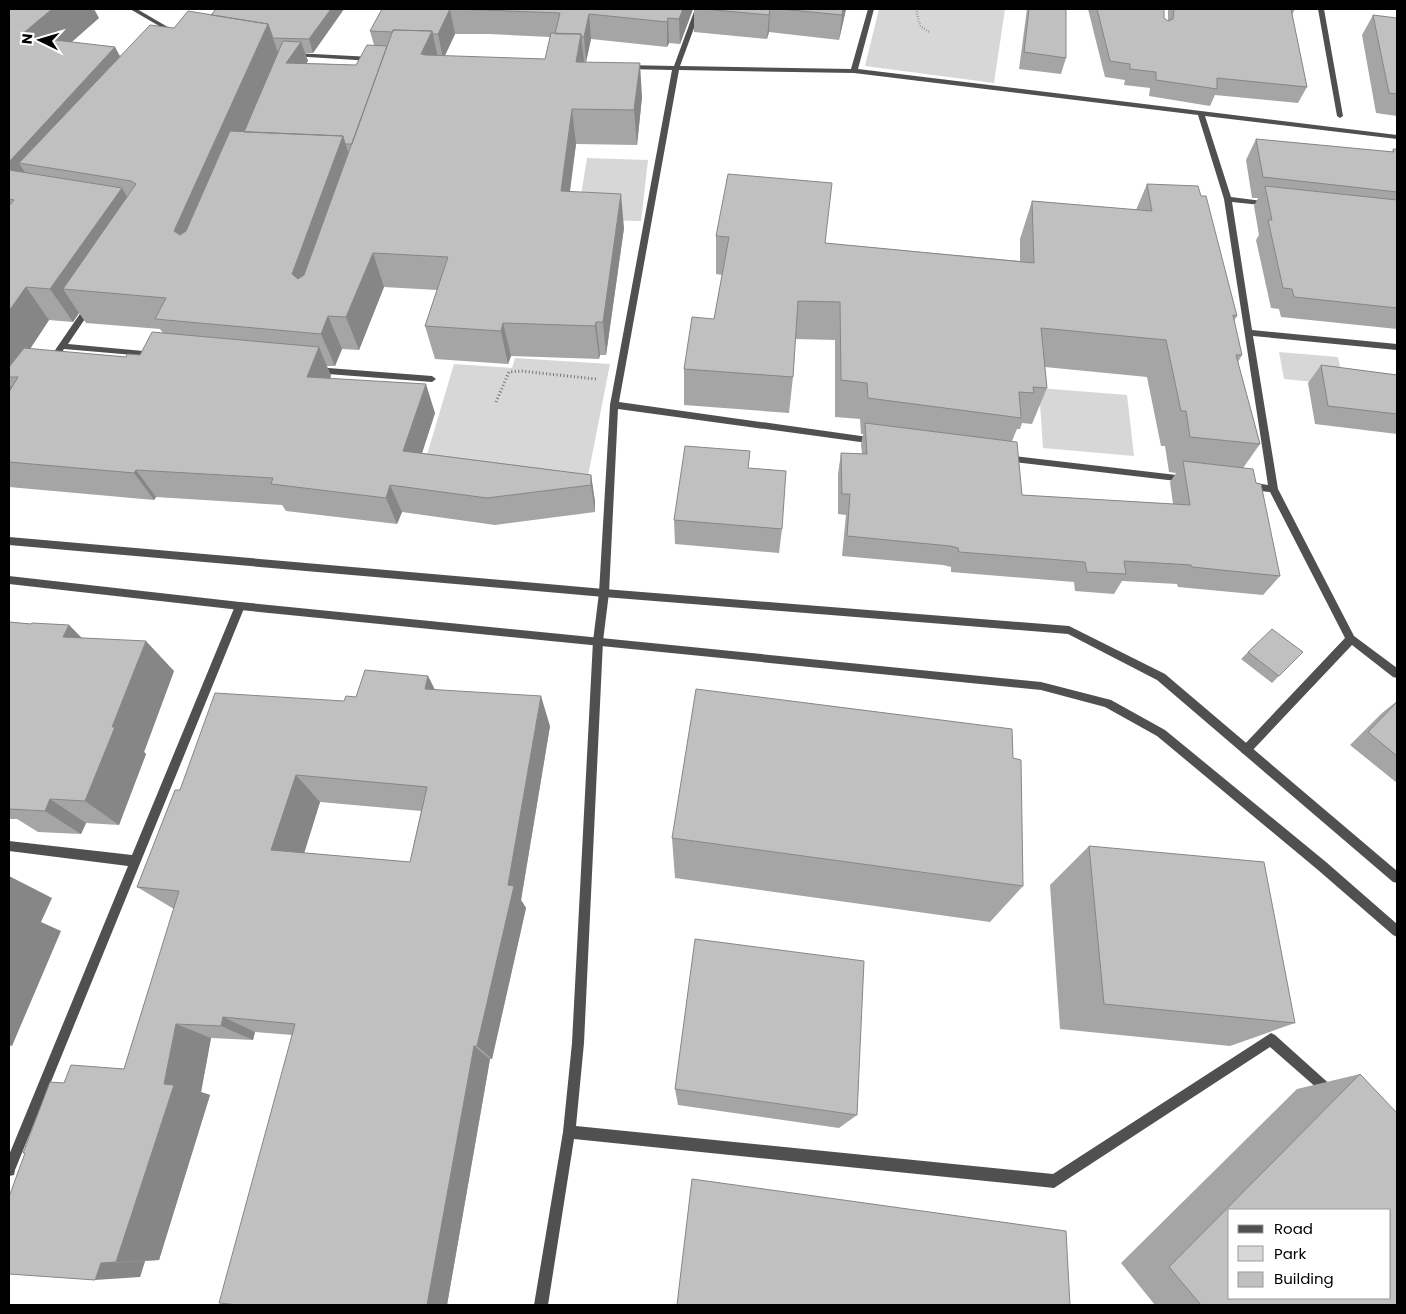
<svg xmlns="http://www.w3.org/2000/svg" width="1406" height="1314" font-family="Poppins,sans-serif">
<rect width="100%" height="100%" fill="#fff"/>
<path fill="#d7d7d7" d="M879 9H1005L994 83 865 66Z
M587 158 648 160 641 221 577 220Z
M1279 352 1338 357 1344 385 1284 379Z
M515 358 610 364 586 486 421 475 454 364 512 368Z
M1039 388 1127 395 1134 456 1043 448Z"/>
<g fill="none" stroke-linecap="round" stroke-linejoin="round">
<path stroke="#727272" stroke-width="2.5" stroke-dasharray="0.5 2" stroke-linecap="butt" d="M916 9 920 26 929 32"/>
<path stroke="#727272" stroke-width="3" stroke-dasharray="1 2.5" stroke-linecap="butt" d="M496 402 509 372 521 371 596 379"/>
<path fill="#505050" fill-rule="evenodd" d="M130 9H137L178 33 173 34Z
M695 9H701L680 66 851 69 868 9H874L858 69 1397 135V139L1205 116 1231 197 1270 202 1274 204 1270 206 1232 202 1252 330 1397 344V350L1253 336 1278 489 1354 636 1397 668V678L1393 677 1352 645 1250 753 1246 755 1242 753 1241 750 1242 747 1345 638 1270 492 1249 490 1244 486 1249 482 1268 485 1224 199 1198 115 854 73 679 70 619 402 875 438 879 441 875 444 618 409 609 593 603 641 584 1043 576 1126 1053 1174 1271 1033 1275 1035 1334 1088 1336 1092 1334 1096 1330 1098 1326 1096 1270 1047 1054 1188 574 1139 548 1305H534L563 1132 572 1043 593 641 599 593 610 405 672 70 626 69 623 67 626 65 674 66Z
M1318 9H1324L1343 116 1340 118 1337 116Z
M294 53 372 57 375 59 372 61 292 56 291 55Z
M89 304 93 307 68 344 154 352 157 353V357L64 349 55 363H49V359L86 305Z
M315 367 432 376 436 379 432 382 315 373 311 370Z
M1006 455 1185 476 1189 479 1185 482 1006 461 1002 458Z
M240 602 243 603 245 606 15 1170 14 1175 9 1176V1155L128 866 9 851V841L132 855 235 606 237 603Z"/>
<path fill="#505050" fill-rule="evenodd" d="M9 537 604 589 1069 626 1165 674 1397 871V883L1393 882 1157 680 1068 634 604 597 9 545Z
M9 576 240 602 1041 682 1111 700 1165 730 1326 862 1397 924V937L1393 935 1318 870 1157 736 1105 707 1041 690 240 610 9 584Z"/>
</g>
<path fill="#a5a5a5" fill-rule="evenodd" d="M9 9 99 18 72 42 115 47 120 56 174 28 211 15 216 9H344L313 53H305L308 61 306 63 356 65 374 45 370 31 382 9H693L680 44 669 43 667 47 591 39 586 62 642 97 637 145 576 144 570 192 624 228 606 355H600L599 359 511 356 508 364 435 359 425 326 437 290 384 287 359 350 342 349 335 366H327L331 376 330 378 435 413 422 453 591 475 595 502V512L495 525 402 512 397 524 286 511 282 505 156 497 154 500 9 487ZM455 34H489L550 37 545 59 445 56ZM79 313 86 323 160 329 163 333 140 355 126 357 30 349 49 320 73 322Z
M694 9H846L839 40 769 32 767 39 694 32Z
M1027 9H1066V58L1061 74 1019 69Z
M1088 9H1164V18L1168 21V9H1167H1295L1292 15 1307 87 1298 103 1215 95 1210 106 1149 96 1150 88 1124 85 1125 80 1105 77Z
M1373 15 1397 18V116L1376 113 1362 35Z
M1256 139 1392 152 1393 149H1397V329L1281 317 1279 309 1271 308 1256 240 1259 235 1254 206 1258 198H1252L1246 160Z
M1147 184 1237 316 1234 321 1242 355 1238 362 1260 444 1243 468 1280 576 1263 595 1178 587 1177 584 1122 581 1114 594 1075 591 1074 582 951 572V567L943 565 842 556 846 515 838 514V474L841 453 862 454 861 444 863 434H861L860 419 835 417V340L795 339 793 377 789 413 684 405V369L714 319 722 275 716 274V236L825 243 1020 261V239L1032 201 1136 210ZM1045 367 1147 377 1161 446H1165L1169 472 1176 473 1170 482 1173 504 1022 495 1012 441 1017 429H1020L1022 423 1032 424 1047 388Z
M1321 365 1397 375V434L1315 424 1308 383Z
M749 468 782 529 779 553 675 544 674 520Z
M9 622 31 624 69 625 81 638 174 671 144 752 146 754 119 825 86 823 81 834 38 832 17 819H9Z
M1248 652H1303L1272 683 1241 659Z
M428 676 435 690 550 726 521 900 526 908 492 1059H490L447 1305H239L292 1035 255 1032 253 1040 211 1038 201 1092 210 1095 159 1260 145 1261 140 1277 9 1274 64 1083 124 1069 174 909 137 887 180 790 344 701ZM320 802 421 811 410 862 304 853Z
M1397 701V783L1350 745 1382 713Z
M672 838 1023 886 990 922 675 878Z
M1089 846 1295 1023 1230 1046 1060 1029 1050 885Z
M1360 1074 1397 1305H1155L1121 1263 1297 1089Z
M675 1089 857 1115 839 1128 678 1105Z"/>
<path fill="#868686" d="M52 9H94L99 18 39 70 20 36Z
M331 9H344L313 53 309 39Z
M450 9 455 34 443 59 438 34Z
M683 9H693L680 44 679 19Z
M770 9 769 32 767 39 769 15Z
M843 9H846L839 40 842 15Z
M589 14 591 39 586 62 584 37Z
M668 18 669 43 667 47V22Z
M268 24 280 59 192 265 174 231Z
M432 31 440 66 421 54Z
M581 34 585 69 576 62Z
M301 42 308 61 293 82 286 63Z
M115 47 132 81 19 163 36 190 9 175V162Z
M640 63 642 97 637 145 634 110Z
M572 109 576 144 565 226 561 191Z
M343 136 354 171 306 307 292 274Z
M122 188 141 222 63 289 79 313 73 322 50 289Z
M621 194 624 228 606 355 603 322Z
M373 253 384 287 359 350 346 317Z
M26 287 49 320 22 361 18 377H9V311Z
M328 316 342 349 335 366 321 334Z
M596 322 600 355 599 359 595 326Z
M503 323 511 356 508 364 501 331Z
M319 347 331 376 320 405 307 377Z
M9 384 18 396 9 399Z
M426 384 435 413 414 478 403 451Z
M136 470 156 497 154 500 134 473Z
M591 475 595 502V512L591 485Z
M390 485 402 512 397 524 386 498Z
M69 625 100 656 63 637Z
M146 641 174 671 144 752 146 754 119 825 85 801 112 727Z
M428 676 444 708 425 689Z
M541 696 550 726 521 900 526 908 492 1059 477 1046 508 885Z
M296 775 320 802 298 873 271 850Z
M50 799 86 823 81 834 45 811Z
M9 876 52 898 41 922 61 931 12 1046 9 1045Z
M223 1017 255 1032 253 1040 221 1026Z
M176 1024 211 1038 201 1092 210 1095 159 1260 116 1262 164 1084Z
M474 1046 490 1059 447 1305H427Z
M145 1261 140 1277 95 1280 101 1263Z"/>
<path fill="#c0c0c0" stroke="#868686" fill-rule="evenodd" d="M9 9H52L20 36 115 47 9 162Z
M216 9H331L309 39 273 38 268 24 211 15Z
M382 9H683L679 19 668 18 667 22 589 14 584 37H582L581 34H555L560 13 484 10 450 9 438 34H433L432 31 393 30V32L370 31Z
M704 9H770L769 15Z
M781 9H843L842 15Z
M1029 9H1066V58L1024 52Z
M1097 9H1164V18L1168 21 1173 19 1174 9H1291L1307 87 1217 78V89L1156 80V72L1130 69V64L1110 61Z
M188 11 268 24 174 231 180 235 186 231 230 131 343 136 292 274 298 279 304 275 393 30 432 31 421 54 426 55 545 59 551 33 581 34 576 62 640 63 634 110 572 109 561 191 621 194 603 322H596L595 326 503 323 501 331 425 326 448 257 373 253 346 317 328 316 321 334 155 319 166 298 63 289 136 184 131 181 19 163 150 25 174 28Z
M1373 15 1397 18V94L1389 93Z
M283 41 301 42 286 63 356 65 367 45 387 46 352 144H345L343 136 244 132Z
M1256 139 1394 152 1393 149H1397V192L1263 177Z
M9 170 122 188 50 289 26 287 9 311V206L14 200 9 199Z
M728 174 832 183 825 243 1034 263 1032 201 1152 211 1147 184 1198 186 1201 196H1206L1237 316 1233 315 1242 355H1236L1260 444 1190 437 1186 411H1181L1166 340 1041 328 1047 388 1033 387 1034 393 1019 392 1021 418 868 398 867 383 841 380 840 302 798 301 793 377 684 369 692 317 714 319 729 237 716 236Z
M1265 186 1397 200V308L1294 297 1292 289 1283 288 1268 220H1272Z
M152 332 319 347 307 377 426 384 403 451 591 475V485L487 498 390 485 386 498 271 484 273 478 136 470 134 473 9 462V392L18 377H9V367L24 348 126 357 127 354 140 355Z
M1321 365 1397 375V414L1328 406Z
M865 423 1017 442 1022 495 1190 505 1183 461 1253 469 1256 483 1261 484 1280 576 1192 567 1191 565 1124 561 1126 574 1087 572 1085 562 959 552 958 548 950 546 847 536 850 494H842L841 453 867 454Z
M685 446 750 451 748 468 786 471 782 529 674 520Z
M9 622 31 624 32 623 69 625 63 637 146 641 112 727H115L85 801 50 799 45 811 9 809Z
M1272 629 1303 652 1279 676 1248 652Z
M365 670 428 676 425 689 541 696 508 885 514 886 477 1046H474L427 1305H239L219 1303 295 1024 223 1017 221 1026 176 1024 164 1084 174 1085 116 1262 101 1263 95 1280 9 1274V1197L25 1153H23L50 1082 64 1083 71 1065 124 1069 179 891 137 887 175 790H180L215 693 344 701 346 696 356 697ZM296 775 427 787 410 862 271 850Z
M696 689 1012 729 1013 758 1021 760 1023 886 672 838Z
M1397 702V756L1368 732Z
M1089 846 1264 862 1295 1023 1104 1004Z
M695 939 864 961 857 1115 675 1089Z
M1360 1074 1397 1113V1305H1201L1169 1267ZM1230 1210H1390V1298H1230Z
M692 1179 1066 1231 1070 1305H677Z"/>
<rect width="1406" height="1314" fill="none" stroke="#000000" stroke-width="20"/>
<rect x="1228" y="1209" width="162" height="90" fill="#ffffff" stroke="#999999"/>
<rect x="1238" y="1225" width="25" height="8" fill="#505050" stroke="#999999"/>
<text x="1274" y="1234" font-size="15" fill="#000000">Road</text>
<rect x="1238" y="1246" width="25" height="15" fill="#d7d7d7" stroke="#999999"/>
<text x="1274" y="1259" font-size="15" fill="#000000">Park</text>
<rect x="1238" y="1272" width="25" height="15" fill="#c0c0c0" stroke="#999999"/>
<text x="1274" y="1284" font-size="15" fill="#000000">Building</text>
<g transform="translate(40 40) rotate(275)" stroke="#ffffff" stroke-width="4" paint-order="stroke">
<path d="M0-4L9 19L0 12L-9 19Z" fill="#000000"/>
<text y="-8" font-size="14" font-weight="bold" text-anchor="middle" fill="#000000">N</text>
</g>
</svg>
